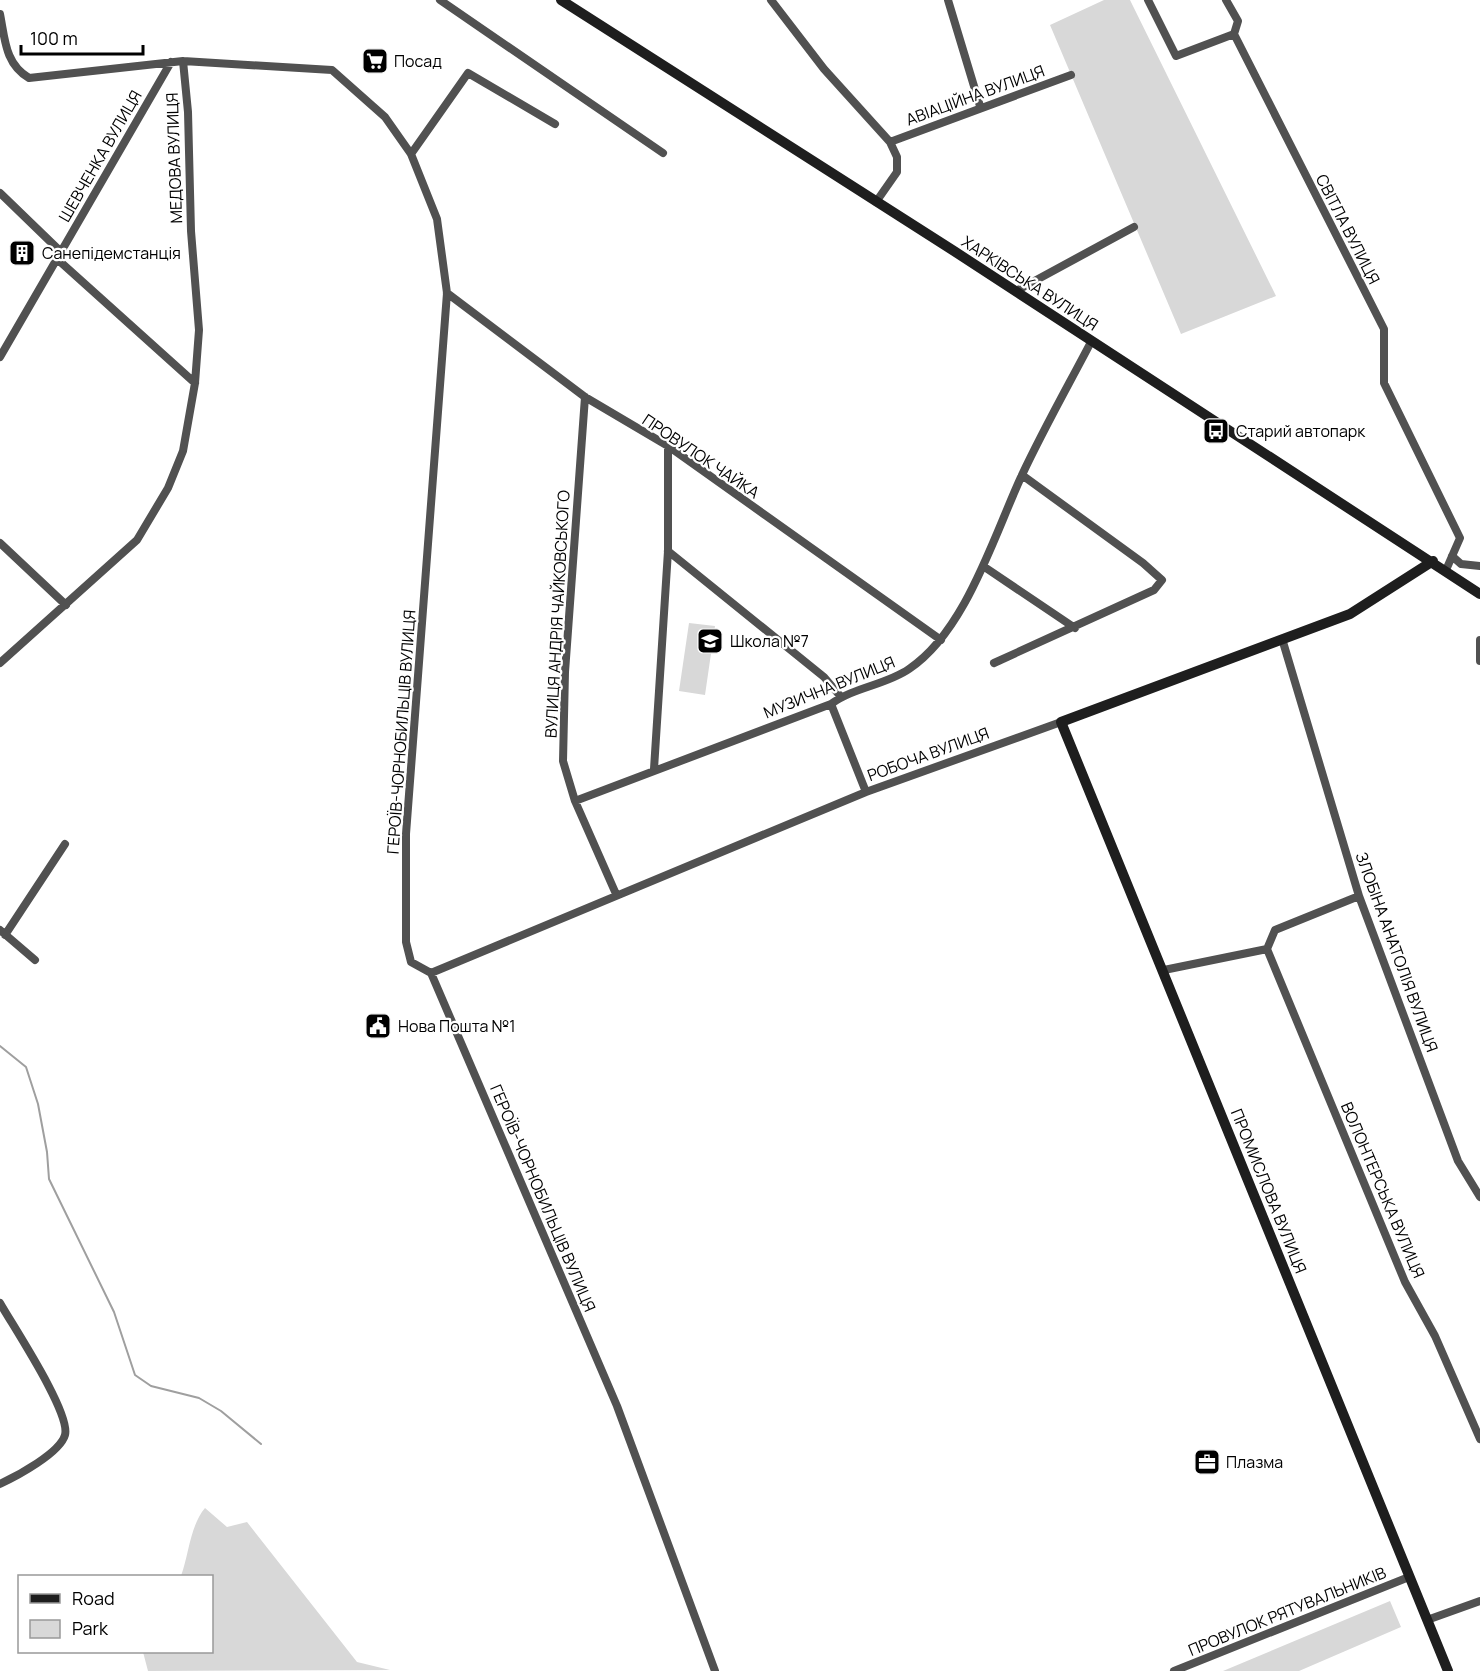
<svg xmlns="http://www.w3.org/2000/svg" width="1480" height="1671" font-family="Manrope,sans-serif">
<rect width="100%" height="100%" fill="#fff"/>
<path fill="#d8d8d8" d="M1104 0H1130L1276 296 1181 334 1050 25Z
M689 623 715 626 705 695 679 691Z
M205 1508 227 1527 247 1522 357 1662 390 1670 148 1671 143 1652H212V1576H181C189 1554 190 1526 205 1508Z
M1390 1601 1401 1627 1299 1671H1223Z"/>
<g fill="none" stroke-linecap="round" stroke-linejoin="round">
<path stroke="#9f9f9f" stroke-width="2" d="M0 1046 26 1067 38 1104 47 1152 49 1179 114 1312 135 1375 151 1386 199 1398 221 1411 261 1444"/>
<path stroke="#515151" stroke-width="8" d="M440 0 663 153
M771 0 824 69 890 142 897 157V172L876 202
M948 0 980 106
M1148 0 1176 56 1234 34 1384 329V383L1460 538 1446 570
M1226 0 1238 21 1234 34
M0 14C5 39 5 64 29 78L183 61 332 70 385 117 411 154 437 219 447 293 406 834V942L411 962 431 973 617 1406 715 1671
M890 142 1071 75
M411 154 468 73 555 124
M0 193 60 251
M56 258 195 383
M1016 291 1134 227
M447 293 585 397 668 446 941 640
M0 357 171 62
M585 397 565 672 563 761 575 801 616 894
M0 543 66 605
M668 551 824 677 841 697
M1452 556 1461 564 1480 566
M983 566 1075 628
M1480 640V661
M1283 642 1359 896 1458 1161 1480 1197
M0 663 137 540 168 488 183 451 195 383 199 330 191 231 188 112 183 61
M994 663 1154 590 1162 580 1143 563 1022 475
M831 704 866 792
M654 769 668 551V446
M575 801 831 704C854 687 886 685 909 669 966 631 994 535 1022 475 1043 430 1068 386 1091 342
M0 930 35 960
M5 935 65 844
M1267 949 1405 1282 1435 1336 1480 1439
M1164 970 1267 949 1275 930 1359 896
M431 973 866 792 1061 722
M0 1303C13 1326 71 1413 65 1435 60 1453 17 1476 0 1484
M1427 1620 1480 1601
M1174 1671 1409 1577"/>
<path stroke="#1e1e1e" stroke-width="10" d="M561 0 954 251 1480 594
M1433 561 1350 614 1061 722 1448 1671"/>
</g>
<defs>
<g id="supermarket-square" transform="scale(1.35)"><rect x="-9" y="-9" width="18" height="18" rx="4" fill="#000" stroke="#fff"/><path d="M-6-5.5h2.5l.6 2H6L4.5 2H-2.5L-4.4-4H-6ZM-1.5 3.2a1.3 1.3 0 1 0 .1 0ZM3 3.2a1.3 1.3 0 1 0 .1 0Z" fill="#fff"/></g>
<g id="building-square" transform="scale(1.35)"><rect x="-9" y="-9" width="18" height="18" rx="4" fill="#000" stroke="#fff"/><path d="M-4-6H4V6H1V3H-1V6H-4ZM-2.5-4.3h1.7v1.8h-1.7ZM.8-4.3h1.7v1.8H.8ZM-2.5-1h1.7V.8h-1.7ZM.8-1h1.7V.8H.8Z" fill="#fff"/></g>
<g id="bus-square" transform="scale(1.35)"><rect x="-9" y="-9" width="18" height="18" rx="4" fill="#000" stroke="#fff"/><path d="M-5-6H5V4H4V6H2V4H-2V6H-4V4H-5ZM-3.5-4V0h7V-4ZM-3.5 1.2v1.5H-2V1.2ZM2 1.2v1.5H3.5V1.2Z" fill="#fff"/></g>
<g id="school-square" transform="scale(1.35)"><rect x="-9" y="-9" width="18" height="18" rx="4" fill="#000" stroke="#fff"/><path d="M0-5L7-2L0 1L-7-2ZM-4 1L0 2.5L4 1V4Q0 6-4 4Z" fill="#fff"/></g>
<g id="civic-square" transform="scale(1.35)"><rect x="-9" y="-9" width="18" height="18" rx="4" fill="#000" stroke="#fff"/><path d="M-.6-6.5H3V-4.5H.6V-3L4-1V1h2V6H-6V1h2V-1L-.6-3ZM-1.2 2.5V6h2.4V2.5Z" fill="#fff"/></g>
<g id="office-square" transform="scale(1.35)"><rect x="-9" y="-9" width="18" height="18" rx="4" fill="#000" stroke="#fff"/><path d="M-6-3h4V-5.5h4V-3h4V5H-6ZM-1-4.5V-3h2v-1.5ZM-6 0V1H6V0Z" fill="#fff"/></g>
</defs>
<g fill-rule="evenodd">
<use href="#supermarket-square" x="375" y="61"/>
<use href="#building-square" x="22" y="253"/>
<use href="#bus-square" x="1216" y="431"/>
<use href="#school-square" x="710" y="641"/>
<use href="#civic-square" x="378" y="1026"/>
<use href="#office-square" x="1207" y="1462"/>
</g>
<g text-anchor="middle" stroke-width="4.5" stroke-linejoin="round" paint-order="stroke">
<g font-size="16" fill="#000" stroke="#fff" text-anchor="start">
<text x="394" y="67">Посад</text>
<text x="42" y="259">Санепідемстанція</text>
<text x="1236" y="437">Старий автопарк</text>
<text x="730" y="647">Школа №7</text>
<text x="398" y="1032">Нова Пошта №1</text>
<text x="1226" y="1468">Плазма</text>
</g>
<g font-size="16" fill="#000" stroke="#fff">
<text transform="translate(975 95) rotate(-20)" y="6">АВІАЦІЙНА ВУЛИЦЯ</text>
<text transform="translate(100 156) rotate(-60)" y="6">ШЕВЧЕНКА ВУЛИЦЯ</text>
<text transform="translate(174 158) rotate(-92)" y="6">МЕДОВА ВУЛИЦЯ</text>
<text transform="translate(1348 229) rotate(63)" y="6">СВІТЛА ВУЛИЦЯ</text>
<text transform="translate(1030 283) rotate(33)" y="6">ХАРКІВСЬКА ВУЛИЦЯ</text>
<text transform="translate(701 456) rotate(34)" y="6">ПРОВУЛОК ЧАЙКА</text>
<text transform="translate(557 614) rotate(-87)" y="6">ВУЛИЦЯ АНДРІЯ ЧАЙКОВСЬКОГО</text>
<text transform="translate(829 687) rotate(-22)" y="6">МУЗИЧНА ВУЛИЦЯ</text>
<text transform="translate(401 732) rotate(-86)" y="6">ГЕРОЇВ-ЧОРНОБИЛЬЦІВ ВУЛИЦЯ</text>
<text transform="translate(928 754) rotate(-20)" y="6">РОБОЧА ВУЛИЦЯ</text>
<text transform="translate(1397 952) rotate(70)" y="6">ЗЛОБІНА АНАТОЛІЯ ВУЛИЦЯ</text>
<text transform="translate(1383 1190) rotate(67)" y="6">ВОЛОНТЕРСЬКА ВУЛИЦЯ</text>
<text transform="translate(1269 1191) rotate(68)" y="6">ПРОМИСЛОВА ВУЛИЦЯ</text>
<text transform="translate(543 1198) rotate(67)" y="6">ГЕРОЇВ-ЧОРНОБИЛЬЦІВ ВУЛИЦЯ</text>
<text transform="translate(1287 1611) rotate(-22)" y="6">ПРОВУЛОК РЯТУВАЛЬНИКІВ</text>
</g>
</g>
<rect x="18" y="1575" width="195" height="78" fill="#ffffff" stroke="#999999" stroke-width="1.5"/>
<rect x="30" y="1594" width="30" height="9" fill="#1e1e1e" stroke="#999999" stroke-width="1.5"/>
<text x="72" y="1605" font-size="18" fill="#000000">Road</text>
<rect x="30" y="1620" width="30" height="18" fill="#d8d8d8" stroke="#999999" stroke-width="1.5"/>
<text x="72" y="1635" font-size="18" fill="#000000">Park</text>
<path d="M21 45v9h122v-9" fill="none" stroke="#000000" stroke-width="3"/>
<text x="30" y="45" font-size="18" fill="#000000" stroke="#ffffff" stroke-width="4.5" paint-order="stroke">100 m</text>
</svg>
